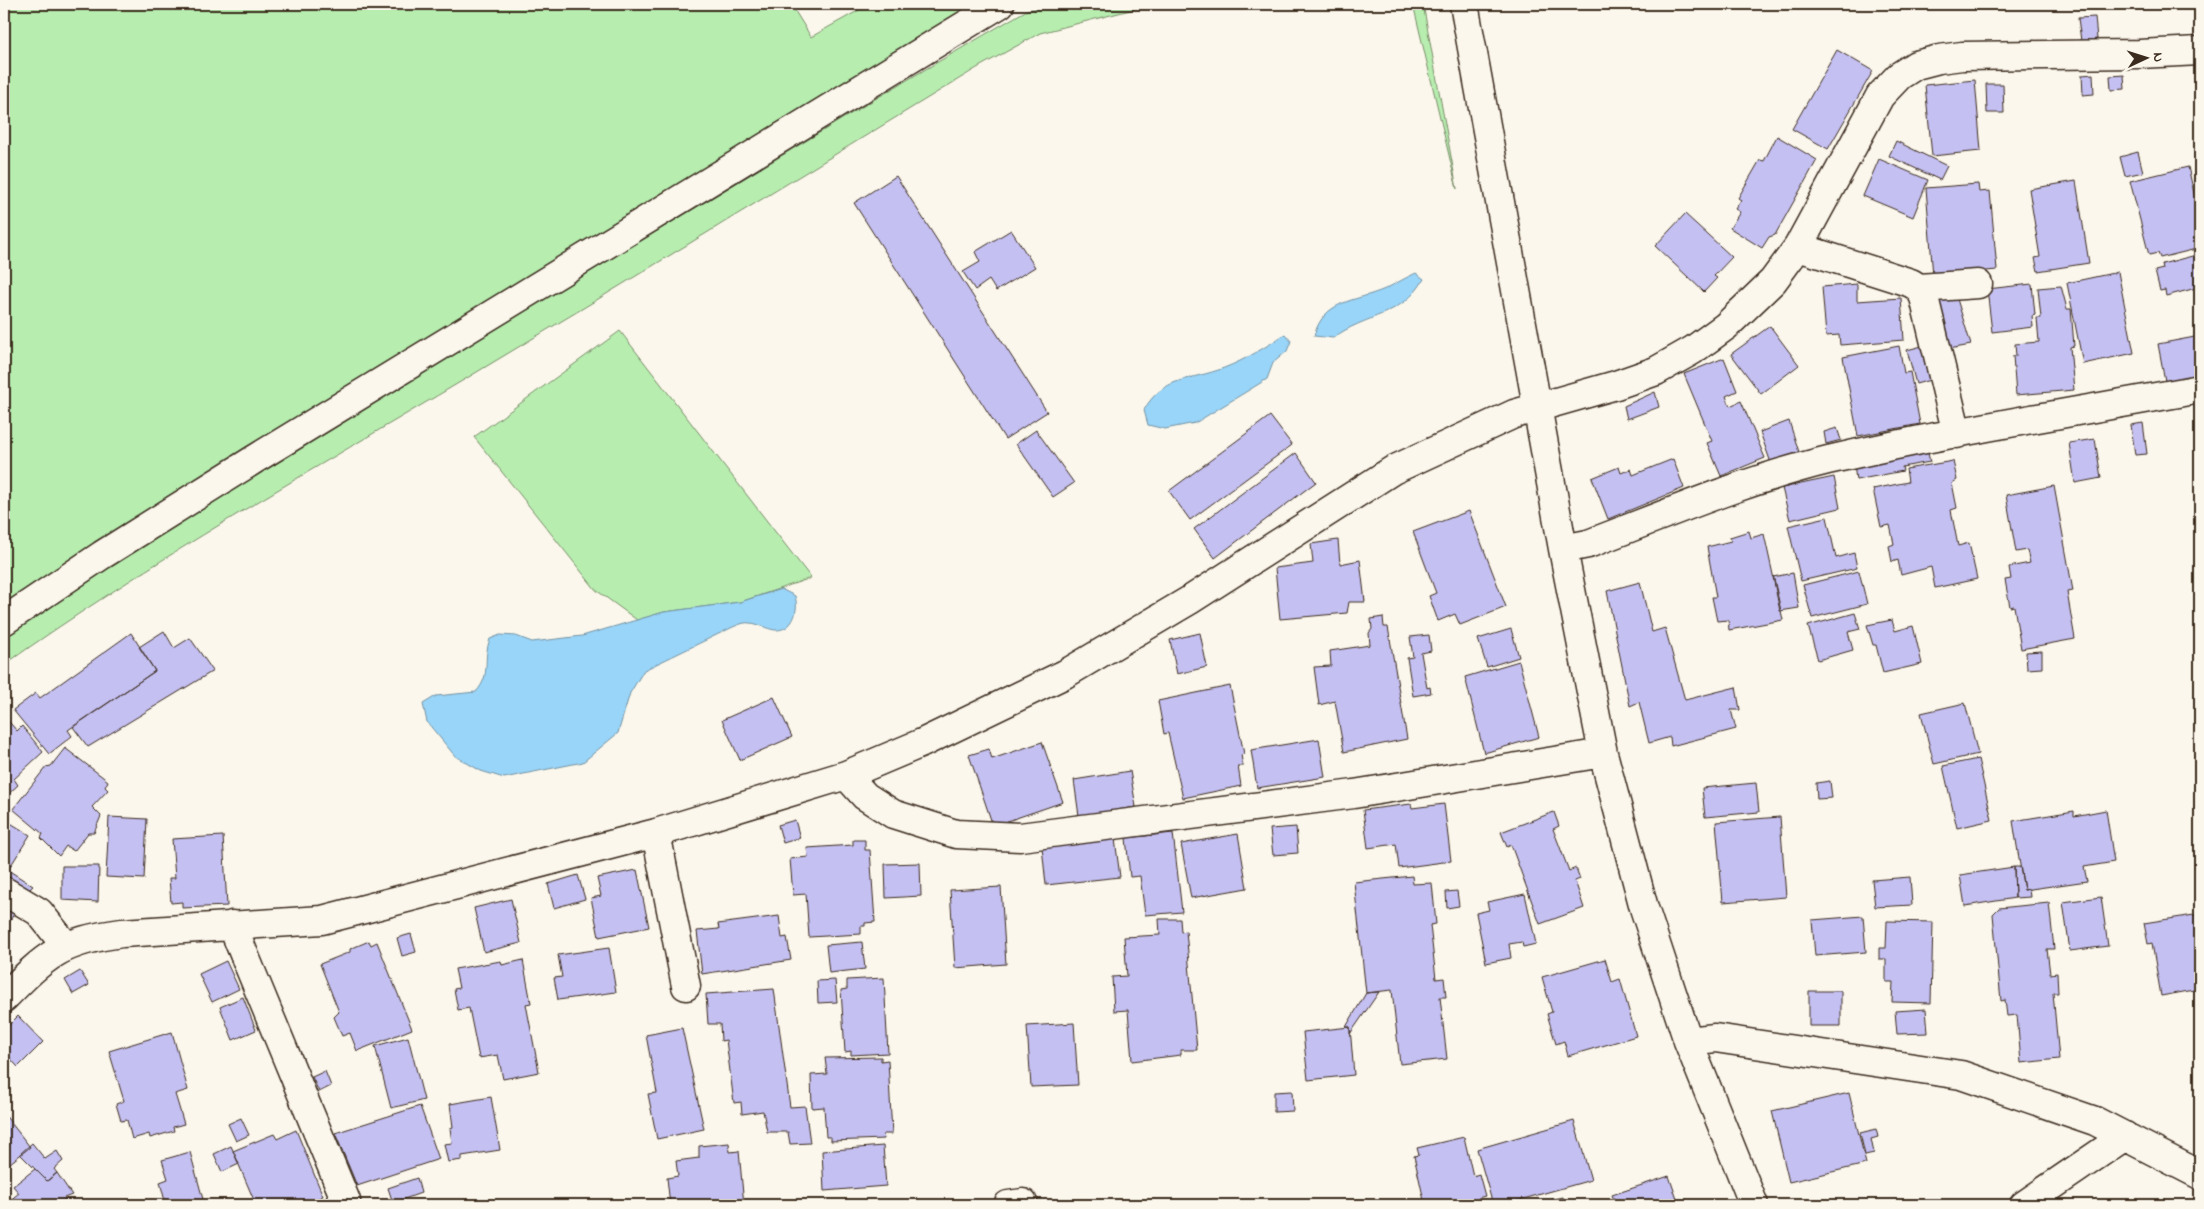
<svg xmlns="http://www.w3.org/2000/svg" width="2204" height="1209" font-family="'Indie Flower',sans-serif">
<rect width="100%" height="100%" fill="#fbf7ec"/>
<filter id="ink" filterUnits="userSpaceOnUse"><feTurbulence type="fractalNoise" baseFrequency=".02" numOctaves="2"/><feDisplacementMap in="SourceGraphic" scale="10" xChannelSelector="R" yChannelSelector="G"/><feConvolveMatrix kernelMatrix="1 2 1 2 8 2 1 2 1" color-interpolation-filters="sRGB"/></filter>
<g filter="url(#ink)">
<path fill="#b7eeb0" stroke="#798c67" d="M4 4H793L795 11 811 37 870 4H980L4 610Z
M1064 4H1154L1040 33 977 68C807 171 638 276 467 378 311 471 152 560 4 665V633L239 484 890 90 1027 10Z
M1413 4H1423L1457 189Z
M620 331 811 578 740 602 664 612 637 620 596 590 474 437Z"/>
<path fill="#99d5f9" stroke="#7391a1" d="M1416 273 1424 279C1403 317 1365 314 1333 338L1314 336C1324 299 1355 302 1385 289 1395 284 1405 278 1416 273Z
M1285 334 1291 341 1287 351 1273 363 1267 379 1195 423 1165 429 1148 425 1144 410C1163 376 1190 381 1224 368 1245 360 1266 347 1285 334Z
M781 589 795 596C799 609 794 631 775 630 766 629 758 623 749 623 744 622 738 625 733 627L644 670 630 693 618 733 583 762 504 778 481 771 455 756 427 722 423 704 436 696 476 692C492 674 482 660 490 639L500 635 516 636 532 642 582 636 664 612 740 602Z"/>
<path fill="#c4c0f2" stroke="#3b2a1e" d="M1963 4H2004L1964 7Z
M2095 17 2097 39 2081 41 2078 18Z
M1837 50 1873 71 1828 149 1792 129Z
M2093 74 2094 94 2083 95 2082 75Z
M2124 75 2125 89 2111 90 2110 76Z
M1975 80 1981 151 1932 156 1925 85Z
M1986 84H2003L2004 113H1987Z
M1777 136 1817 160 1775 235 1769 237 1762 248 1730 228 1740 212 1735 209 1741 200 1738 198 1760 160 1764 161Z
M1896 141 1947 166 1940 180 1889 156Z
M2138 152 2143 172 2125 176 2120 157Z
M1879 159 1928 180 1913 217 1863 196Z
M2188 167 2200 219V248L2160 258 2158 253 2149 255 2130 181Z
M896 176 1047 412 1005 439 854 203Z
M2076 181 2089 263 2038 271 2035 258 2040 257 2029 189Z
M1978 184 1979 192 1990 191 1997 270 1933 276 1926 188Z
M1685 214 1732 257 1714 276 1717 278 1704 292 1655 246Z
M1011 230 1035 267 996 291 989 280 975 290 963 272 980 262 975 252Z
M2200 254V287L2166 296 2165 290 2160 291 2155 271 2163 269 2162 264Z
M2118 272 2134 353 2083 364 2067 283Z
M1857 284V301L1901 298 1904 340 1840 345 1839 335 1826 336 1822 287Z
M2032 284 2035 315 2032 316 2033 327 1992 332 1987 289Z
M2061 286 2067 309H2071L2074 346 2070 347 2074 390 2016 395 2013 356H2016L2015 344 2039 342 2037 318H2041L2038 288Z
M1957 299 1971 345 1949 349 1937 301Z
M1770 326 1799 365 1761 394 1731 354Z
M2200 336V375L2165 381 2158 344Z
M1899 346 1904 373 1910 372 1920 424 1858 436 1843 357Z
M1922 346 1930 380 1916 384 1907 350Z
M1724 358 1737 391 1726 396 1730 406 1741 401 1765 458 1721 476 1707 443 1712 441 1684 374Z
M1655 392 1659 407 1627 419 1624 406Z
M1270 416 1292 445 1190 520 1169 491Z
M1789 421 1799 452 1771 463 1760 432Z
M2143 423 2147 454 2135 455 2131 425Z
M1837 428 1841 440 1826 444 1824 432Z
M1036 430 1074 483 1053 497 1016 444Z
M2095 439 2101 478 2075 483 2069 443Z
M1296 453 1316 482 1215 558 1194 529Z
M1928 453 1930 462 1902 467 1903 471 1856 480 1854 465Z
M1673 459 1684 488 1608 519 1592 478 1619 467 1621 473 1631 469 1633 475Z
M1953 461 1957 480 1952 483 1957 508 1951 510 1958 546 1969 543 1977 579 1935 588 1931 567 1901 575 1898 560 1892 562 1889 546 1894 544 1890 525 1881 527 1873 489 1908 482 1906 469Z
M1834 477 1840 508 1790 520 1782 488Z
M2054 486 2073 591 2067 592 2075 639 2021 649 2014 606 2010 607 2005 580 2011 579 2009 567 2030 563 2027 550 2016 552 2006 495Z
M1469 511 1506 607 1460 625 1455 614 1438 621 1429 596 1436 593 1413 532Z
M1827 517 1836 558 1854 553 1857 568 1801 581 1788 526Z
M1749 531 1751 538 1764 534 1783 620 1729 630 1728 620 1717 621 1712 597H1716L1707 547 1731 541 1730 537Z
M1338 540 1340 564 1360 560 1365 602H1349L1347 613 1280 619 1275 568 1313 563 1311 544Z
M1859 571 1867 604 1812 618 1803 585Z
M1793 573 1799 608 1780 611 1773 577Z
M1640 582 1652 632 1665 628 1685 700 1736 687 1740 710H1731L1736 729 1671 746 1670 737 1649 743 1639 702 1630 706 1607 591Z
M1855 613 1860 629 1848 632 1853 650 1818 660 1808 626Z
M1383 617 1384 627H1388L1407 739 1344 752 1335 701 1319 705 1314 667 1331 666 1330 651 1370 645 1369 633 1372 629 1371 619Z
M1892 620 1895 631 1913 626 1922 664 1883 673 1876 645H1873L1867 625Z
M1511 629 1519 657 1487 667 1478 639Z
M164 631 174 648 190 638 213 671 88 747 73 727 155 671 139 647Z
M131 633 155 671 68 730 72 736 49 754 13 710 36 693 40 698Z
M1200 633 1207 667 1177 674 1170 640Z
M1429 635 1431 651 1421 653 1427 688 1430 687 1431 693 1413 696 1407 658 1413 657 1410 637Z
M2042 651V668L2027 669 2026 652Z
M1519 661 1539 737 1484 753 1465 677Z
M1230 686 1244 754 1241 755 1243 766H1238L1241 786 1183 798 1168 733 1164 734 1158 701Z
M774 697 792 737 740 760 722 720Z
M1965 703 1978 754 1934 764 1921 713Z
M4 716 17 731 22 726 43 752 14 779 18 785 4 798Z
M1319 739 1325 777 1257 788 1251 750Z
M1042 742 1063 802 993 826 969 755 989 749 992 759Z
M65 748 108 781 105 787 108 790 92 807 101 816 94 833H88L74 851 66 846 59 856 41 838 43 834 13 809 46 767 51 766Z
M1978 759 1992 820 1957 828 1943 766Z
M1130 771 1136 807 1079 816 1074 780Z
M1830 781 1832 798 1817 799 1816 783Z
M1756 783 1759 812 1705 817 1702 788Z
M1411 804 1412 808 1444 804 1451 861 1399 868 1396 844 1368 848 1363 810Z
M2106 810 2114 862 2084 867 2087 881 2024 890 2013 821 2074 811V816Z
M1554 812 1559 826 1553 829 1569 871 1576 868 1580 879 1575 881 1584 908 1540 924 1511 845 1507 847 1501 832Z
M109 817 147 819 144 879 106 877Z
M1780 817 1786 897 1723 902 1716 822Z
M4 819 30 835 8 870 33 886 28 891 4 876Z
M795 820 800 838 783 843 778 825Z
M1296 827 1298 853 1273 855 1270 829Z
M1173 833 1182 912 1145 915 1140 876 1130 877 1126 838Z
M1238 834 1247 888 1191 898 1181 844Z
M223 836 227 906 182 908V902L171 903 169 878H175L172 839Z
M1115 839 1120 877 1046 885 1042 847Z
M853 840H865V850H870L875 922 865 923V926H861V934L809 937 806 894 793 895 790 859 808 857 807 848 853 845Z
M920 863 921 896 886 898 885 864Z
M62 866H99L98 902 62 900Z
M2014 867 2015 898 1965 906 1960 875Z
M2014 867H2020L2024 890 2029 889 2030 897 2015 898Z
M637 870 649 927 599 937 591 898 601 896 597 878Z
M578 875 585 899 554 908 548 884Z
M1412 876 1413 884 1432 883 1436 924 1430 925 1436 979 1444 978 1446 997H1440L1447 1059 1400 1064 1392 990 1366 993 1354 882Z
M1910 877 1912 905 1875 907 1872 880Z
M1001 887 1006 964 955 968 950 890Z
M1457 891 1459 906 1447 908 1446 892Z
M1525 894 1536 944 1523 947 1522 942 1509 944 1511 958 1486 963 1476 913 1489 910 1487 902Z
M2101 897 2108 946 2070 951 2063 902Z
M511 899 521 943 484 952 474 908Z
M2049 903 2054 949H2047L2050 974 2057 973 2058 993H2053L2059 1059 2021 1063 2017 1015 2007 1016 2005 1000 2001 1001 1993 914 1999 908Z
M4 907 14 914 4 930Z
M2200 914V989L2161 996 2152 943 2148 944 2144 923Z
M779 916 782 938 787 937 791 960 702 974 697 931 719 929 718 924Z
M1863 916 1866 952 1815 956 1812 920Z
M1159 919H1180L1181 932 1186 931 1197 1050H1181V1055L1132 1061 1128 1010 1114 1011 1112 977 1127 976 1124 937 1160 935Z
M1887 921 1933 922 1931 1003 1892 1002 1893 982H1886V959H1879V948H1886Z
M411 934 416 952 402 956 397 938Z
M369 941 371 945 377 942 412 1029 357 1051 350 1033 342 1036 334 1017 339 1012 320 964 350 952V949Z
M862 942 865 969 829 973 826 945Z
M609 948 616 992 558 1000 554 978 562 977 558 955Z
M1605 959 1612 982 1620 979 1636 1036 1568 1056 1564 1041 1556 1044 1547 1014 1552 1012 1542 977Z
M523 960 531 1003 526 1004 539 1072 503 1079 498 1055 479 1058 469 1008 458 1010 454 989 459 988 455 969 501 961 502 965Z
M226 961 239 989 212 1002 199 974Z
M80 971 89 985 73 994 65 980Z
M884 978 888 1053 851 1055V1051L845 1052 841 990 847 989V980Z
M835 980 837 1002 818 1003 817 981Z
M774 989 790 1107 805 1106 810 1143 790 1144 788 1132H767L763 1111 742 1114 741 1102 734 1103 726 1040 721 1041 720 1024H708L706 994Z
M1809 991H1841V1026H1809Z
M1379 992 1350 1034V1027H1346L1366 993Z
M243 997 256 1030 233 1040 220 1007Z
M1926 1009 1928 1033 1897 1034 1895 1011Z
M18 1016 43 1042 18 1067 4 1052V1030Z
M1074 1023 1078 1085 1031 1087 1027 1026Z
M1350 1027 1354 1075 1308 1080 1303 1032Z
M682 1028 704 1129 657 1139 648 1094 657 1093 646 1035Z
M172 1032 188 1090 175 1094 184 1124 173 1127 174 1131 150 1138 149 1134 132 1139 127 1120 121 1121 116 1104 124 1101 109 1051Z
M408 1037 424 1100 391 1108 375 1046Z
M881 1057V1061L888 1060 892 1134H883L884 1139 831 1141V1137H826L824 1107 812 1108 811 1075 827 1074 825 1058Z
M325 1071 331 1086 319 1092 312 1077Z
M1292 1091 1293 1111 1274 1112V1092Z
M1849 1093 1866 1164 1789 1182 1772 1111Z
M491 1097 500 1150 462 1156V1160L448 1162 444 1144 452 1143 450 1128 453 1127 450 1104Z
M420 1106 439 1159 357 1186 335 1133Z
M4 1114 30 1147 4 1168Z
M241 1118 249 1135 236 1141 228 1124Z
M1574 1121 1591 1180 1502 1205H1493L1477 1149Z
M1876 1129 1878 1137 1871 1139 1874 1153 1865 1155 1860 1133Z
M296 1130 323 1196 302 1205H256L233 1151 274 1134 277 1139Z
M1464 1137 1473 1176 1479 1174 1485 1196 1478 1198 1480 1205H1425L1414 1156 1419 1155 1417 1148Z
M32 1143 45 1159 57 1151 63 1161 54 1169 57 1173 47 1181 20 1154Z
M729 1143 730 1152 739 1151 744 1205H670L667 1178 678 1176 676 1161 699 1158V1146Z
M231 1146 239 1164 222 1172 214 1154Z
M883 1146 886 1186 824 1191 822 1151Z
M190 1152 204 1203 195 1205H166L160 1182 168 1179 162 1160Z
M35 1169 47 1181 57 1173 72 1195 64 1198 68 1205H4L19 1193 13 1186Z
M1669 1176 1679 1205H1616L1612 1195Z
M417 1178 421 1193 393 1203 388 1188Z
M1563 1197 1565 1205H1531Z
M487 1200 488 1205H464Z"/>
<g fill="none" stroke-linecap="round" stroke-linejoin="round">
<g stroke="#3b2a1e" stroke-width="31">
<path id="minor" d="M1464 4 1563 549 1603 753 1644 908 1688 1041 1754 1205
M1798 247 1911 283 1919 288 1924 297 1957 434
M1919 288 1978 284
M1563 549 1588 544C1667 514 1746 480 1828 460 1951 431 2076 412 2200 389
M4 621 102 555 255 459 1000 4
M846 775 865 796 893 814 956 834 1020 837 1354 794 1603 753
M656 833 686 986
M4 891 39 912 66 946
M232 925 346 1201 339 1205
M4 998C46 955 61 941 122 933L322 920 656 833 846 775 922 743 1065 674 1190 600 1393 470 1514 414 1616 385 1656 371 1693 350 1726 326 1773 281 1798 247 1880 96 1899 76 1916 65 1939 59 1962 56 2139 54 2200 51
M1688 1041 1715 1038 1961 1075 2095 1121 2200 1175
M1008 1205 1023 1203
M2024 1205 2125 1136"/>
</g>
<use href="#minor" stroke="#fbf7ec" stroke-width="28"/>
</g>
</g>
<rect width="2204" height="1209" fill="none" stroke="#fbf7ec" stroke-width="20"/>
<rect x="10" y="10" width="2184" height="1189" fill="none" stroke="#3b2a1e" stroke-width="2" filter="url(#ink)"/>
<g transform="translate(2146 58) rotate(86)" stroke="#fbf7ec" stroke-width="4" paint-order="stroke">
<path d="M0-4L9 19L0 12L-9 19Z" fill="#3b2a1e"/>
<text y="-8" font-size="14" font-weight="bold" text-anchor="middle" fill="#3b2a1e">N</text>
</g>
</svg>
